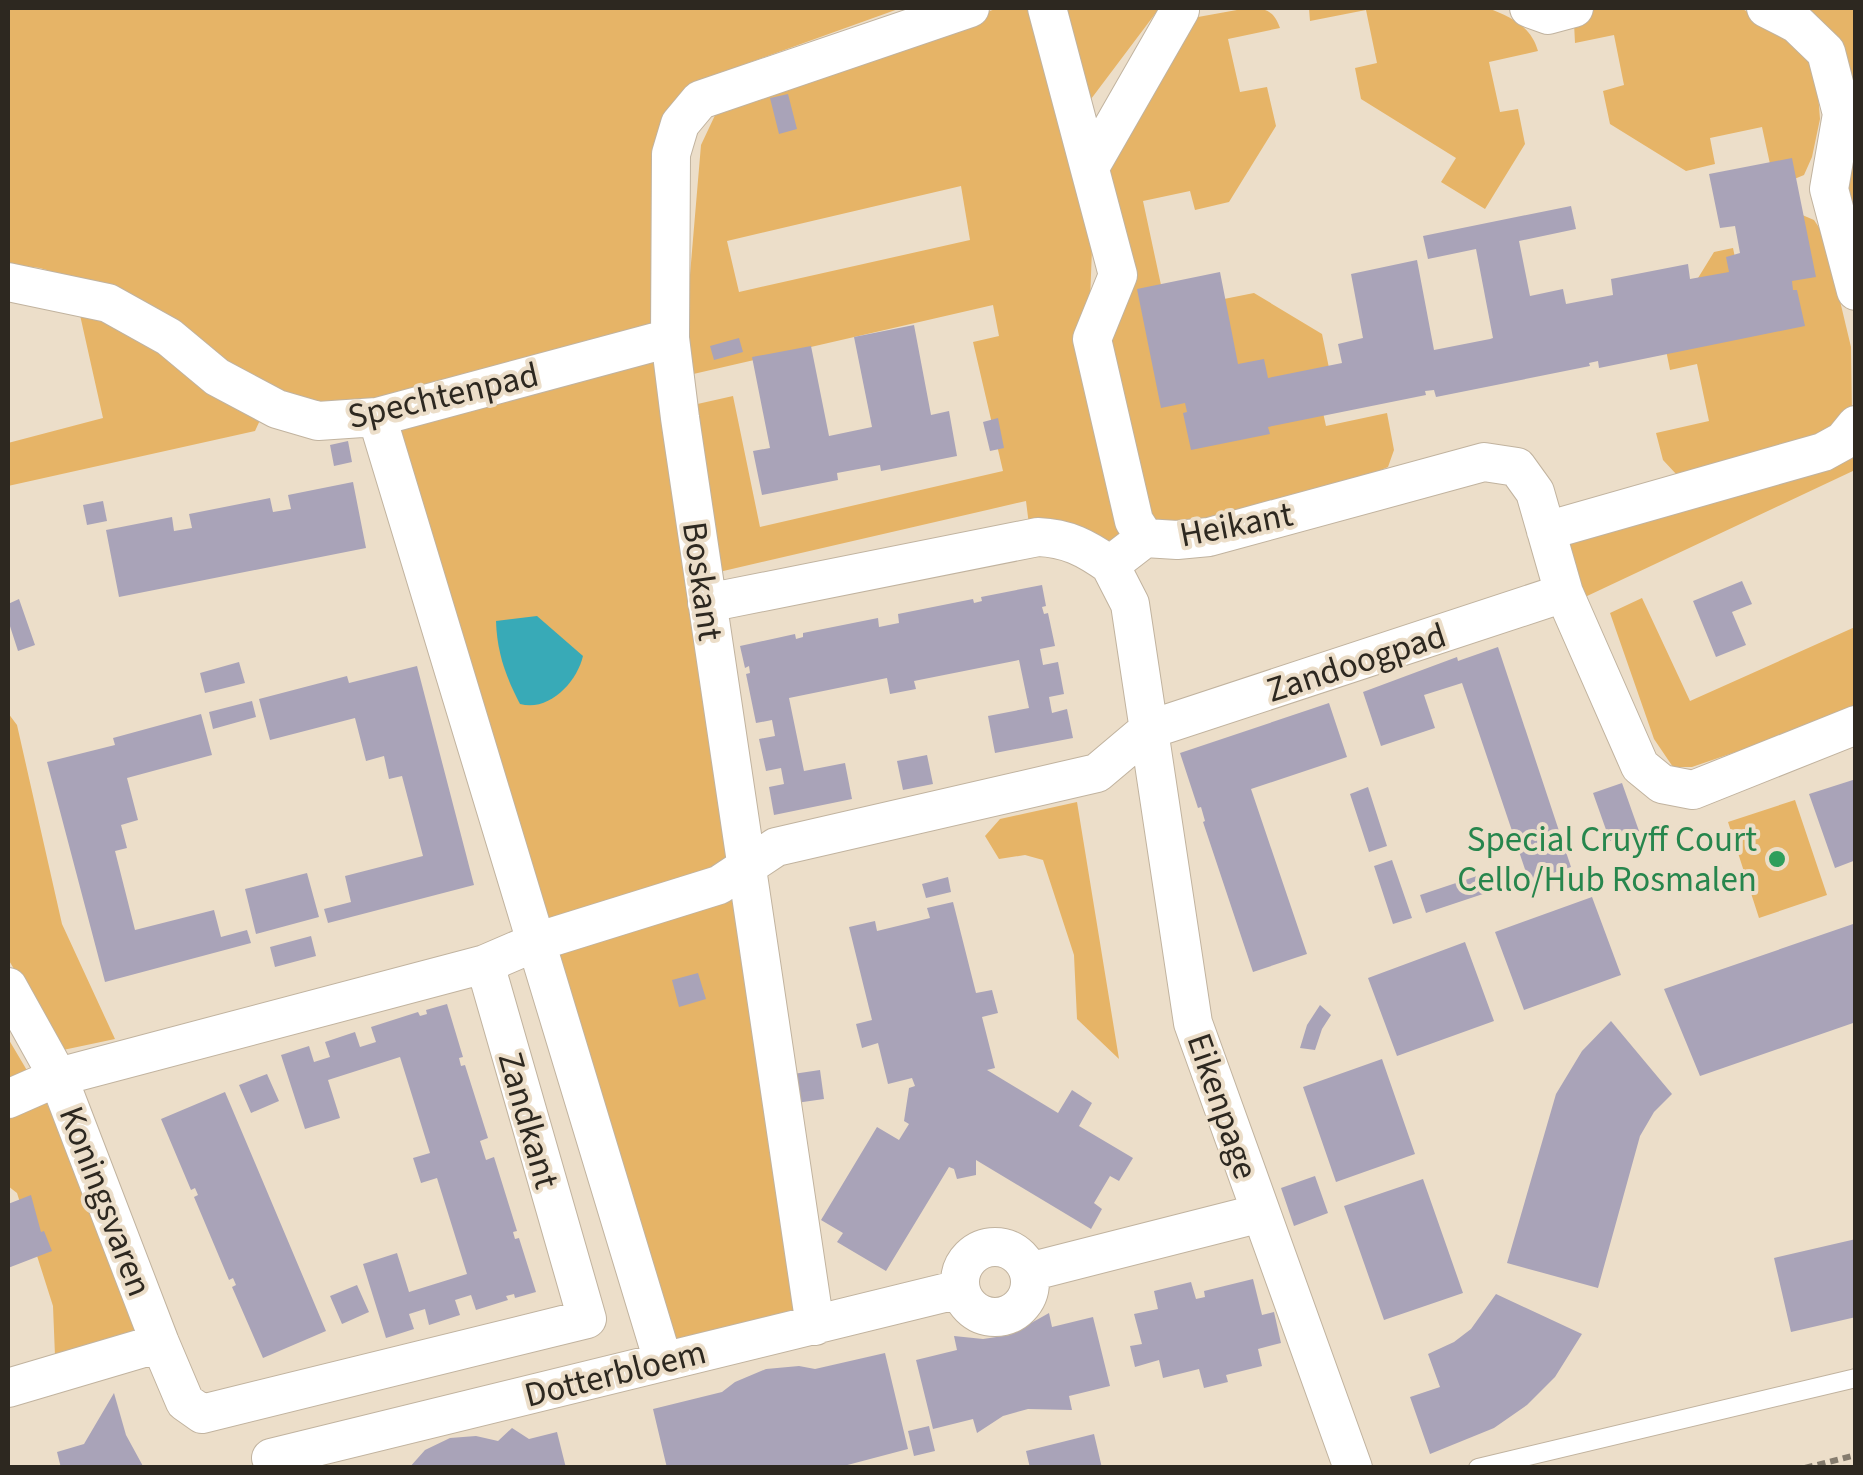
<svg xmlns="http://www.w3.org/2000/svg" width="1863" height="1475" font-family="'Source Sans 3',sans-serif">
<rect width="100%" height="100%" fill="#ecdec9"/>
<path fill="#e6b467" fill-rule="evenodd" d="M8 8H901L726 71 700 85 658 327 374 405 309 408 86 282 40 268 8 264Z
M998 8H1042L1092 248 1090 302 1126 538 1095 542 1029 525 1026 501 719 572 693 405 733 396 760 527 1003 471 973 342 999 336 993 305 689 375 686 322 701 145 717 111ZM961 186 970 240 739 292 727 241Z
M1066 8H1153L1158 10 1085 107Z
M1248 8C1266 8 1274 11 1280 28L1228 39 1240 92 1267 87 1276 126 1229 202 1195 210 1190 191 1143 201 1170 327 1214 301 1254 293 1322 334 1329 368 1314 372 1326 426 1387 413 1394 450 1388 467 1369 475 1182 524 1146 522 1107 350 1100 162 1178 33 1198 17Z
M1309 8H1488C1511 17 1531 26 1538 51L1489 62 1500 112 1518 109 1525 144 1485 209 1441 182 1456 158 1361 99 1355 68 1377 63 1366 10 1310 21Z
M1591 8H1741L1786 35 1807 55 1818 93 1820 119 1812 157 1804 175 1775 187 1762 127 1710 138 1715 164 1686 171 1610 124 1603 91 1624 85 1614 35 1575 43 1574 23Z
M1782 8H1855V272L1839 206 1845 113Z
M1800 214 1814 220 1822 232 1835 280 1851 347 1852 417 1817 440 1677 475 1663 460 1656 433 1709 421 1697 364 1670 370 1663 335 1714 252 1733 248 1738 272Z
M100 310 261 418 255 431 8 486V443L103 418 80 315Z
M657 349 796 1311 675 1342 391 432Z
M1855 448V470L1585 597 1565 542Z
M1642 598 1690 701 1855 627V711L1692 767H1673L1654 739 1610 613Z
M8 713 17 725 62 924 115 1039 63 1050 8 959Z
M1795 800 1827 895 1759 918 1728 822Z
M1077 802 1119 1059 1077 1019 1074 955 1043 860 1025 855 999 859 985 836 1000 819Z
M9 1040 64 1133 140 1339 55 1356 53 1306 17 1193 8 1186Z"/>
<path fill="#38aab7" d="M537 616 583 656C577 682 549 712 520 704 506 677 497 653 496 621Z"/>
<path fill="#a9a3b8" d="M788 94 797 129 779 134 770 98Z
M1792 158 1816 277 1792 281 1793 290H1797L1805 326 1599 368 1598 361 1589 363 1590 366 1436 397 1434 390 1425 391 1426 395 1268 427 1270 434 1191 450 1183 413 1187 412 1185 403 1161 408 1137 289 1220 272 1238 364 1264 359 1268 378 1342 363 1338 344 1363 338 1351 274 1417 260 1434 350 1490 339 1493 338 1476 249 1428 259 1423 236 1571 206 1576 229 1519 241 1530 296 1563 289 1566 304 1613 295 1611 279 1688 264 1690 279 1729 272 1726 257 1740 253 1735 226 1720 228 1709 174Z
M914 325 931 415 949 411 957 456 881 471 880 465 837 473 838 480 762 495 753 451 770 448 752 357 811 346 829 436 872 427 854 337Z
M739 338 743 352 714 360 710 346Z
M998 418 1004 448 990 451 983 422Z
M348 441 352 462 334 466 330 445Z
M353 482 366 548 119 597 106 530 172 517 174 531 192 528 189 514 270 498 273 512 291 509 288 495Z
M103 501 107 521 87 525 83 505Z
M1742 581 1752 604 1732 612 1746 645 1716 657 1693 601Z
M1042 585 1046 606 1042 607 1044 614 1048 613 1055 646 1040 649 1043 665 1058 662 1064 694 1049 697 1052 713 1067 709 1073 738 995 753 988 716 1029 708 1019 660 914 681 916 689 890 694 887 678 789 698 804 771 845 763 852 799 774 815 769 787 784 784 781 768 766 771 759 739 775 736 772 720 756 723 746 674 750 673 749 666 745 668 740 646 795 634 796 639 803 637V633L878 618 879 627 899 623 898 614 973 599 974 603 982 601 981 597Z
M19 599 35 645 18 651 8 620V604Z
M1498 647 1571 867 1529 881 1462 683 1424 695 1435 728 1381 746 1363 692 1457 657 1458 661Z
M239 662 245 683 205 693 200 673Z
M417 666 474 885 328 923 324 909 351 902 345 876 423 856 402 776 389 779 384 756 366 761 355 718 270 740 259 699 347 676 349 683Z
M252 701 256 717 213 729 209 712Z
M1329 703 1347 757 1251 789 1307 954 1253 972 1203 822 1205 821 1201 807 1198 808 1180 753Z
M201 714 212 755 127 778 138 820 121 825 127 848 115 851 135 930 214 910 221 937 247 930 251 943 105 982 47 762 115 745 113 738Z
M927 755 933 784 903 790 897 761Z
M1856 779V860L1835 868 1809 794Z
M1622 783 1639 831 1610 841 1593 793Z
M1368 787 1387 846 1369 852 1350 794Z
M1392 860 1412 918 1393 924 1374 866Z
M307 873 319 917 256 934 245 889Z
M1477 876 1483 894 1426 913 1420 895Z
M948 877 951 892 926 898 922 884Z
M1592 897 1621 975 1524 1010 1495 932Z
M953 902 976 993 992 990 998 1013 982 1017 995 1068 987 1070 1058 1113 1072 1090 1092 1103 1079 1126 1133 1158 1119 1181 1110 1176 1094 1203 1102 1209 1091 1229 976 1160V1175L957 1179 954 1169 949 1167 886 1271 837 1242 843 1233 821 1220 877 1127 899 1140 909 1124 904 1121 909 1088 915 1086 912 1078 888 1084 878 1043 862 1048 856 1024 872 1020 849 927 875 921 877 931 910 923 930 918 927 908Z
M1856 923V1022L1700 1076 1664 989Z
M311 936 316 956 275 967 270 947Z
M1465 942 1494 1021 1397 1056 1368 978Z
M698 973 706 999 679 1007 672 980Z
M447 1004 463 1057 459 1058 461 1066 465 1065 488 1138 480 1141 486 1160 494 1157 517 1231 513 1232 515 1239 519 1238 536 1292 515 1298 514 1294 506 1296 508 1300 476 1310 471 1295 455 1300 460 1315 429 1325 425 1309 409 1314 414 1329 386 1338 363 1264 397 1253 409 1292 467 1274 437 1178 421 1183 413 1158 430 1153 400 1057 328 1080 340 1118 305 1129 281 1055 309 1046 314 1062 330 1057 325 1042 355 1032 360 1047 376 1042 371 1027 418 1012 420 1016 427 1014 426 1010Z
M1320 1005 1331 1015 1322 1029 1315 1050 1300 1048 1307 1025Z
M1611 1021 1672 1094 1654 1112 1640 1136 1598 1288 1507 1263 1556 1094 1582 1051Z
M1382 1059 1415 1154 1336 1182 1303 1087Z
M820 1070 824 1099 796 1103 793 1074Z
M267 1074 279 1101 251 1113 239 1085Z
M225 1092 326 1331 263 1358 232 1287 236 1285 233 1278 229 1280 194 1197 198 1195 195 1188 191 1190 161 1119Z
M1315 1176 1328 1213 1294 1226 1281 1188Z
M1423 1179 1463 1293 1384 1320 1344 1206Z
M31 1195 41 1232 44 1231 52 1251 8 1268V1204Z
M1856 1239V1317L1791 1332 1774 1258Z
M1253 1279 1262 1315 1274 1312 1281 1343 1258 1349 1262 1366 1226 1375 1228 1382 1204 1388 1199 1369 1163 1378 1159 1360 1135 1367 1130 1346 1142 1344 1134 1314 1158 1309 1154 1291 1191 1282 1196 1299 1205 1297 1204 1291Z
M357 1285 369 1312 342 1324 330 1296Z
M1496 1294 1582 1334 1555 1377 1527 1405 1494 1428 1430 1454 1410 1397 1440 1387 1428 1354 1454 1342 1471 1329Z
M1049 1313 1052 1327 1093 1317 1110 1386 1069 1396 1072 1410 1028 1409 1003 1416 977 1433 973 1419 933 1429 916 1360 957 1350 954 1336 983 1339 1010 1335Z
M885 1353 908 1449 836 1468H667L653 1409 722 1392 735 1382 766 1369 799 1366 815 1369Z
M114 1393 126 1435 144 1468H61L57 1452 84 1444Z
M929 1426 935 1451 914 1456 908 1431Z
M512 1428 529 1439 557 1432 566 1468H409L425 1450 450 1438 476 1436 498 1441Z
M1094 1434 1102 1468H1030L1026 1451Z"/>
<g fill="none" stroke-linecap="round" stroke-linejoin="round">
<g stroke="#c1b39f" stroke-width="20">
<path id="lane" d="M1478 1468 1856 1378"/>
</g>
<g stroke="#c1b39f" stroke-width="40">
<path id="street" d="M1047 8 1118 275 1092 339 1134 521 1145 538 1177 540 1209 537 1484 462 1517 467 1535 492 1564 593 1640 766 1662 784 1693 790 1856 725
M1529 8 1548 15 1574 8
M1766 8 1797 24 1826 52 1842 114 1829 189 1856 291
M1090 167 1180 10
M8 282 108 303 169 337 217 377 277 409 318 421 377 417 670 338
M377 417 663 1361
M1546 531 1823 452 1843 441 1856 425
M1145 538 1110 565 1130 604 1193 1023 1353 1468
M707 603 1038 537C1067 538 1086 548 1110 565
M485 964 536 942 719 885 776 847 1097 773 1148 730 1564 593
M8 987 58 1077 160 1343 185 1402 202 1414 587 1319 485 964 58 1077 8 1099
M960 1282a35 35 0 1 1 70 0a35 35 0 1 1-70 0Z
M1029 1272 1261 1213
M815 1326 680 418 670 338 671 154 680 124 700 100 970 8
M8 1388 160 1343
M271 1458 960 1289"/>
</g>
<path stroke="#857c6e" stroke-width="6" stroke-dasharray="8 5" stroke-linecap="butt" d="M1805 1468 1856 1455"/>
<use href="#lane" stroke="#fff" stroke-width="18"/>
<use href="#street" stroke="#fff" stroke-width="38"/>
</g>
<circle fill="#2e9e5b" stroke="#ecdec9" stroke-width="4" cx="1777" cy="859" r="10"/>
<g text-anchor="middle" stroke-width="8" stroke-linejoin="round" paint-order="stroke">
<g font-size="35" fill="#2d2820" stroke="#ecdec9">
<text transform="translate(443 395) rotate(-13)" y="12">Spechtenpad</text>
<text transform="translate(1236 524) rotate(-11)" y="12">Heikant</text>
<text transform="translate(703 581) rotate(82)" y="12">Boskant</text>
<text transform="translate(1356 662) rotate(-18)" y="12">Zandoogpad</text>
<text transform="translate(1223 1106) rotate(71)" y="12">Eikenpage</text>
<text transform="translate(529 1120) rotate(74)" y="12">Zandkant</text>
<text transform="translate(106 1201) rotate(69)" y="12">Koningsvaren</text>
<text transform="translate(615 1373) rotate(-14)" y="12">Dotterbloem</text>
</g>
<g font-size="35" fill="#27864d" stroke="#ecdec9" text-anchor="end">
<text x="1757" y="851">Special Cruyff Court<tspan x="1757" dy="40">Cello/Hub Rosmalen</tspan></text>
</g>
</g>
<rect width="1863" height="1475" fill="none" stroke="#2d2820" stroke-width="20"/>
</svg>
